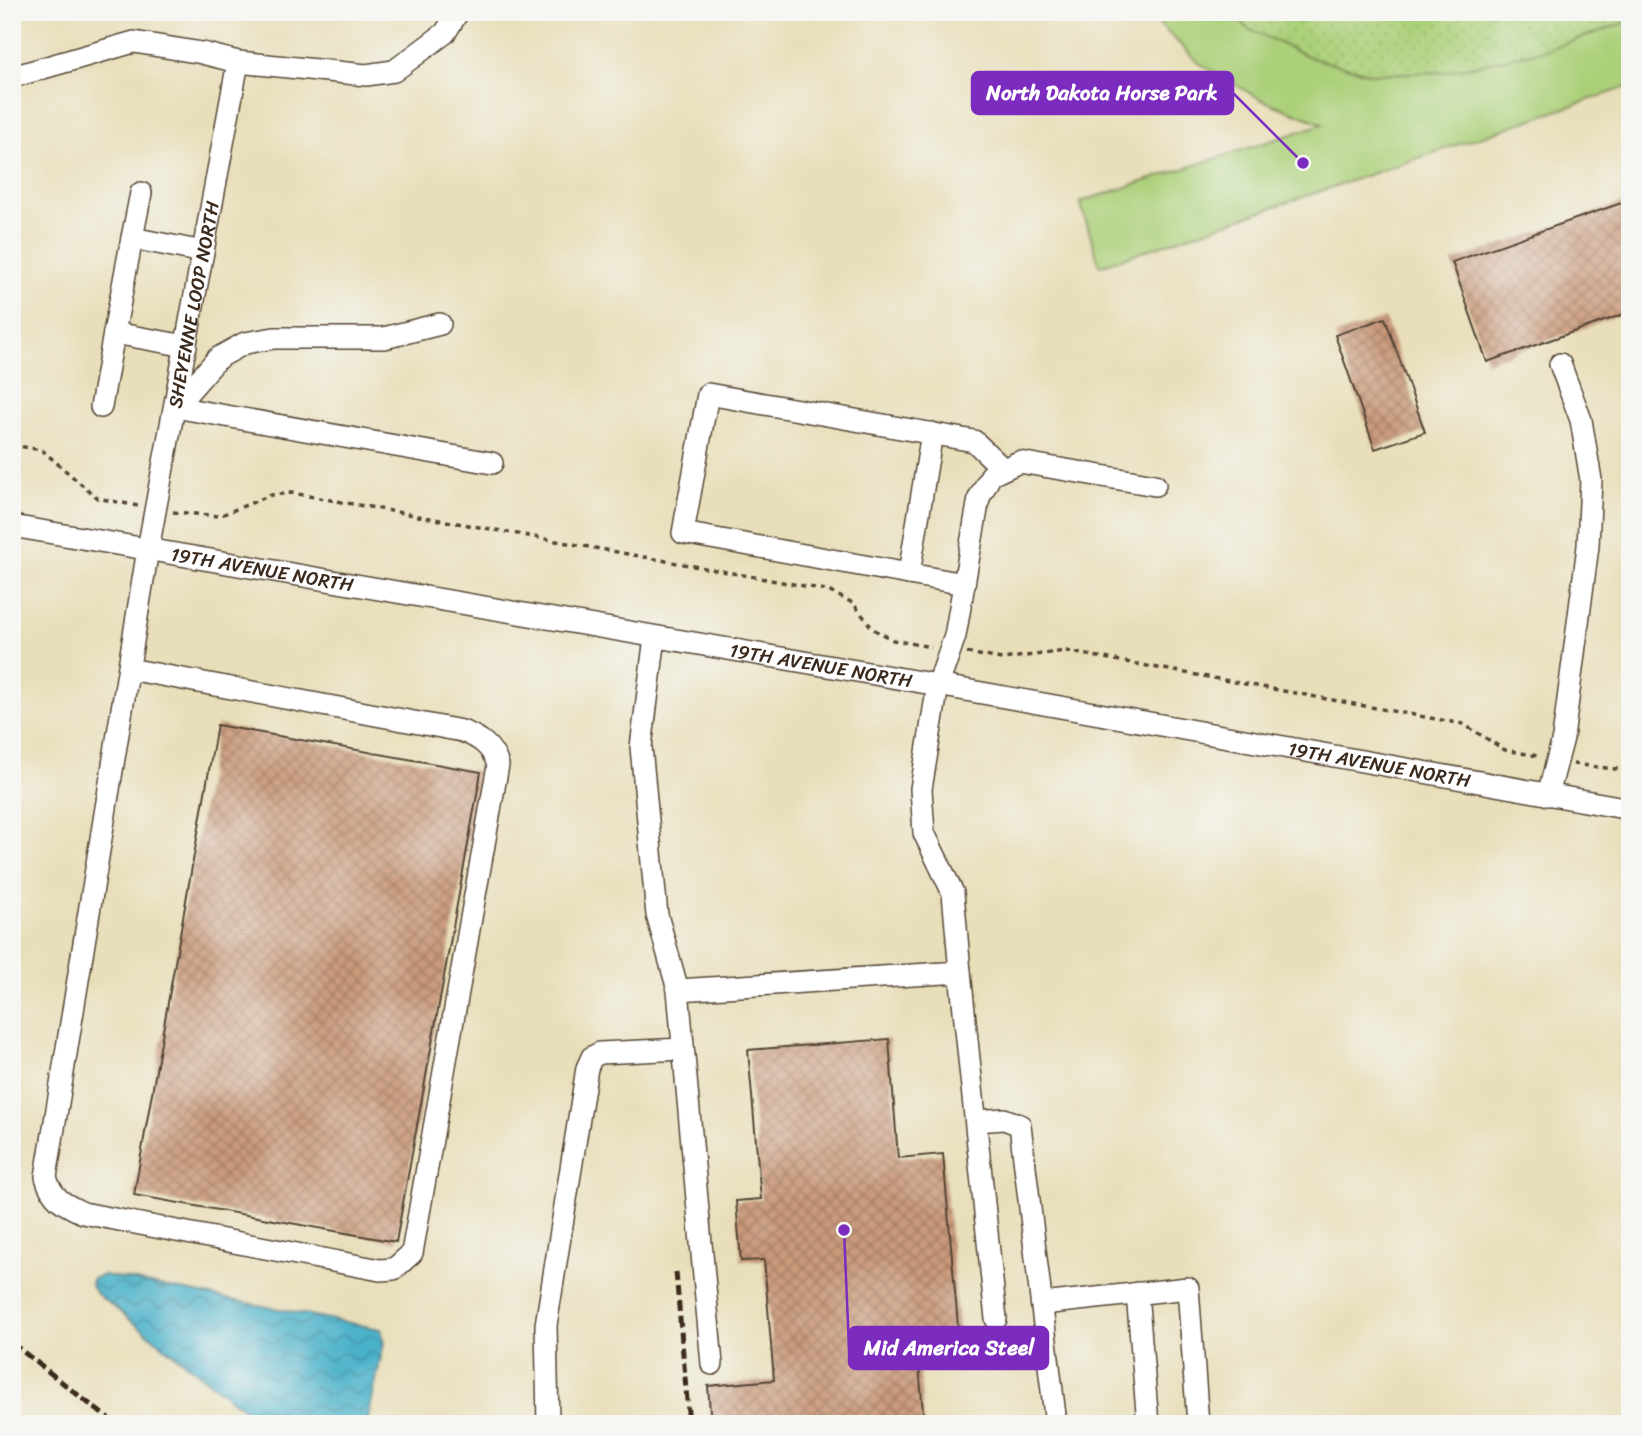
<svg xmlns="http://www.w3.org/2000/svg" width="1642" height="1436" font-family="Sriracha,sans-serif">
<defs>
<pattern id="grass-dots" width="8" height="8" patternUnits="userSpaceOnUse" patternTransform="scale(1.75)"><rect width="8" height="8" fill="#acd079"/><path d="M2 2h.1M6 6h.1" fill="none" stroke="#95b368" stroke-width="1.8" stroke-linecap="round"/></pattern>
<pattern id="water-waves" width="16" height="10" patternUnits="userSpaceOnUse" patternTransform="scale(1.75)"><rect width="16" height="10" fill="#4ab1c9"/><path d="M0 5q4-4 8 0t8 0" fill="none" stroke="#3f90a3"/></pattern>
<pattern id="building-cross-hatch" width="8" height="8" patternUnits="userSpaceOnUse" patternTransform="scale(1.75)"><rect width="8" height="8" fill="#ca9a7b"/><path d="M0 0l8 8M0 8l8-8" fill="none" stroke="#a57e64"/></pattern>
</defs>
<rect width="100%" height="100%" fill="#f6f6f2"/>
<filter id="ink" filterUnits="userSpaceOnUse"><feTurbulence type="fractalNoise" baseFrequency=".0143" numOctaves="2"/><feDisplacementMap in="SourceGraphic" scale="14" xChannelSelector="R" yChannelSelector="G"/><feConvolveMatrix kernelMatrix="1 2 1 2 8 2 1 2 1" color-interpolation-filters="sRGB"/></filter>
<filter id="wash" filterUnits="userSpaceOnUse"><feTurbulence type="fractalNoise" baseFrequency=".00686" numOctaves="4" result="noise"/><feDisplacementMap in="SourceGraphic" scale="28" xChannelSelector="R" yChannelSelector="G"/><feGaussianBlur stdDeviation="1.57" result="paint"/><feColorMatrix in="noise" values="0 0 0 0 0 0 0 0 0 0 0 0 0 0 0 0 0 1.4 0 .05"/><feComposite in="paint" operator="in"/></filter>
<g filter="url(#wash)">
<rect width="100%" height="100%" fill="#e8deb9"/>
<path fill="url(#grass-dots)" stroke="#747d4c" stroke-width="2" d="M1230 12H1630V21L1546 50 1445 72 1372 74 1312 58 1248 29Z"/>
<path fill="#acd079" stroke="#747d4c" stroke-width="2" d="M1147 12H1230L1248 29 1312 58 1372 74 1445 72 1546 50 1630 21V86L1100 266 1080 202 1323 124 1262 100 1199 63Z"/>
<path fill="url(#water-waves)" stroke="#426e74" stroke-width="2" d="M104 1275 381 1329 384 1342 367 1424H263L96 1293 91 1286 92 1279Z"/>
<g id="blocks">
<path fill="url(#building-cross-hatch)" d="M1630 200V312L1487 362 1452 262Z
M1385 318 1425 432 1375 449 1335 335Z
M217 725 481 772 396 1242 134 1195Z
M889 1039 898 1158 943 1154 959 1338 917 1342 924 1424H711L708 1386 774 1380 764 1260 741 1261 736 1201 761 1199 748 1050Z"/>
</g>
</g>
<g filter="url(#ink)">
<use href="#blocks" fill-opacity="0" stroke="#554535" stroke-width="2"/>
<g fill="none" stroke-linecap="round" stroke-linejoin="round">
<g stroke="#554535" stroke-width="24">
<g id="minor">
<path d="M12 77 134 42 202 53 238 62 366 75 394 71 445 33 458 12"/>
<path d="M132 238 141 193"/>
<path d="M186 346 114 333 132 238 203 252"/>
<path d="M176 406 218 358 245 343 274 338H384L440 324"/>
<path d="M101 407 114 333"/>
<path d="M175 407 492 463"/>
<path id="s1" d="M12 526 932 684 1630 809"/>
<path d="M909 574 932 433"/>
<path d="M964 584 683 533 708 394 974 441 1003 469"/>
<path d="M655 637 641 747 657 915 678 990 960 972 953 893 924 833 921 789 938 685 955 636 979 498 991 475 1019 462 1155 485"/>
<path id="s2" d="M129 669 462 731C480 738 492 746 498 765L412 1253 394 1269 380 1270 83 1213C64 1204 52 1199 46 1177L148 549 238 62"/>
<path d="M1548 795 1563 738 1588 546 1591 480 1581 420 1560 364"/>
<path d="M960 972 996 1319"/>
<path d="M678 990 712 1364"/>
<path d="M977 1121 1004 1119 1020 1125 1056 1424"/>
<path d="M1137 1293 1148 1424"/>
<path d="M1042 1304 1188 1288 1198 1424"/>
<path d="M548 1424 546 1325 587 1068 592 1057 600 1053 683 1049"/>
</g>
</g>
<path stroke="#554535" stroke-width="3.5" stroke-dasharray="5 5" stroke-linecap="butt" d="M12 445 42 450 97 498 138 506
M173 512 219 516 271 495 292 493 826 590 853 603 873 629 893 640 931 647
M967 653 1002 659 1066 651 1463 724 1505 750 1538 756
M1573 764 1615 769 1630 766"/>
<use href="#minor" stroke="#fff" stroke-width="21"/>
<path stroke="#3b2a1e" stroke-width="5" stroke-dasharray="10 5" stroke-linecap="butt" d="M676 1272 689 1424
M12 1343 115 1424"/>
</g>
</g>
<g text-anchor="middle" stroke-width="5" stroke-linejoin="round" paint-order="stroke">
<g font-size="19" fill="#3b2a1e" stroke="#f6f6f2">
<text dy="7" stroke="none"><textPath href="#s2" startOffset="2165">SHEYENNE LOOP NORTH</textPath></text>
<text dy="7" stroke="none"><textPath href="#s1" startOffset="254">19TH AVENUE NORTH</textPath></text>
<text dy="7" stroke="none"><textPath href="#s1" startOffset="821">19TH AVENUE NORTH</textPath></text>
<text dy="7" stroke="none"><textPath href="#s1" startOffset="1388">19TH AVENUE NORTH</textPath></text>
</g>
</g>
<path fill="none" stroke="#7b2cbf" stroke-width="2.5" d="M1303 163L1233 93M844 1230L849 1348"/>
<g fill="#7b2cbf" stroke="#f6f6f2" stroke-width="2.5">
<circle cx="1303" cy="163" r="7"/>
<circle cx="844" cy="1230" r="7"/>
</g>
<g fill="#7b2cbf" stroke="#7b2cbf" stroke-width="2.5">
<rect x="972" y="72" width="261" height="42" rx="7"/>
<rect x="849" y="1327" width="199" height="42" rx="7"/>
</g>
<g font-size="21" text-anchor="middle" font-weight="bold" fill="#fff">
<text x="1102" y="100">North Dakota Horse Park</text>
<text x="949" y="1355">Mid America Steel</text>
</g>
<rect width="1642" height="1436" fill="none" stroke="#f6f6f2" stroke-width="42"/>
</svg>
